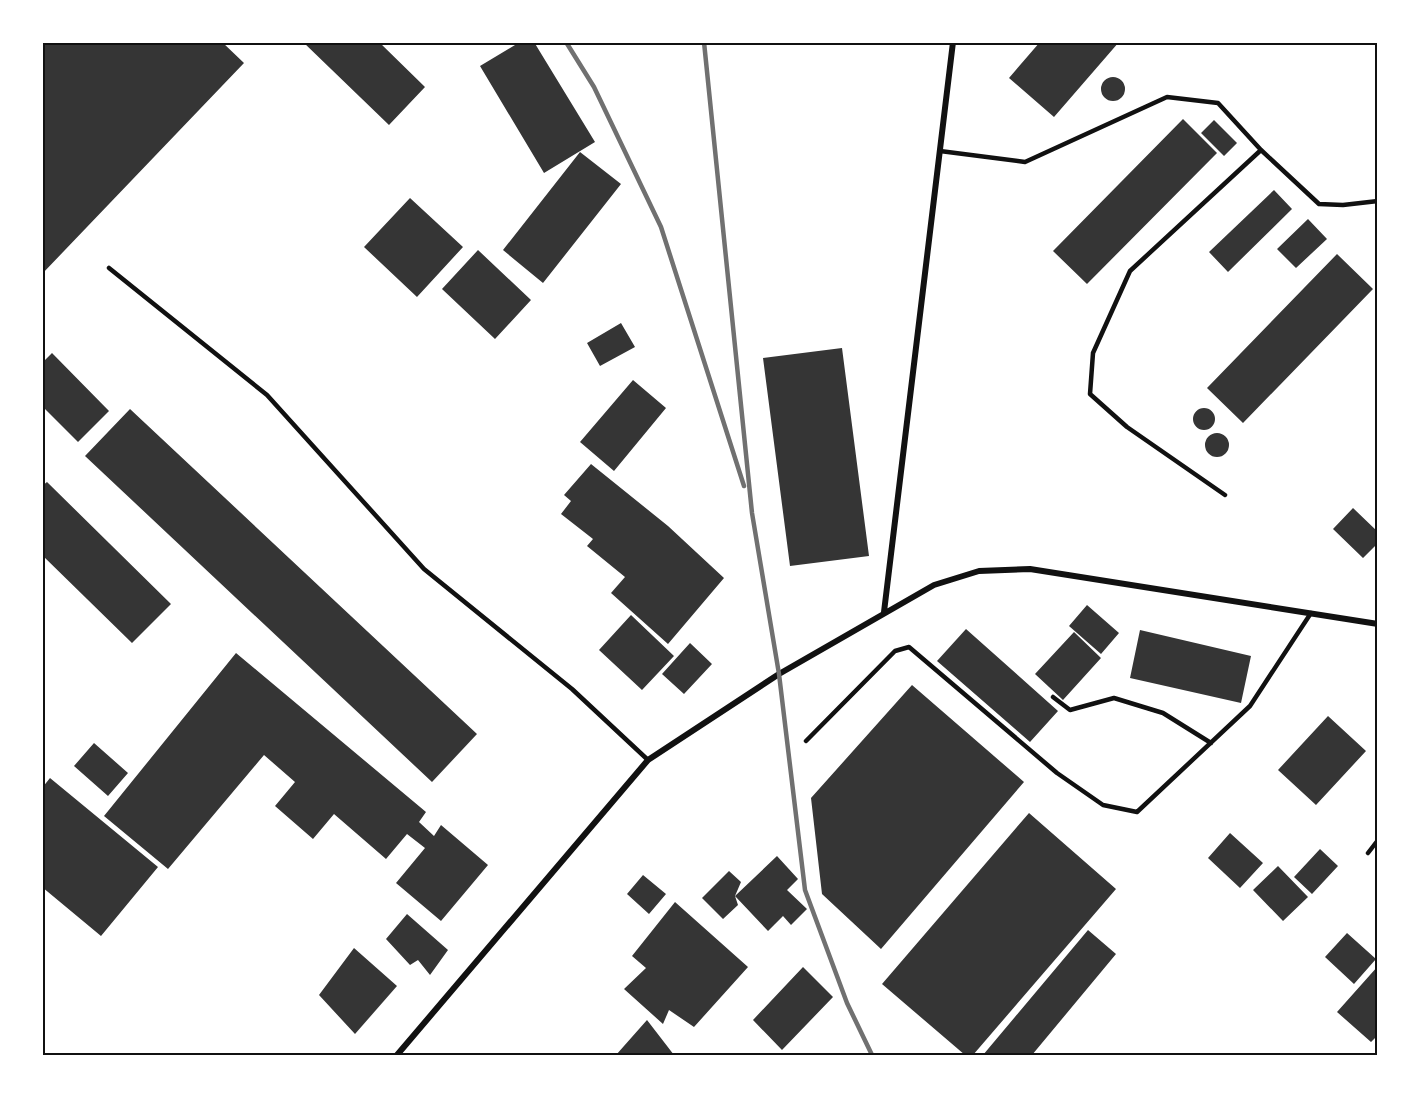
<svg xmlns="http://www.w3.org/2000/svg" width="1420" height="1097" font-family="'Exo 2',sans-serif">
<rect width="100%" height="100%" fill="#fff"/>
<path fill="#353535" d="M42 42H222L244 63 42 274Z
M303 42H379L425 87 389 125Z
M520 42H534L595 142 544 173 480 66Z
M1040 42H1119L1054 117 1009 78Z
M1101 89a12 12 0 1 1 24 0a12 12 0 1 1-24 0Z
M1183 119 1217 153 1087 284 1053 251Z
M1214 120 1237 143 1224 156 1201 133Z
M580 152 621 184 543 283 503 250Z
M1274 190 1292 209 1228 272 1209 252Z
M410 198 463 247 417 297 364 247Z
M1308 219 1327 239 1296 268 1277 249Z
M478 250 531 300 495 339 442 289Z
M1337 254 1373 289 1243 423 1207 388Z
M621 323 635 347 600 366 587 343Z
M842 348 869 556 790 566 763 358Z
M52 353 109 411 78 442 42 406V363Z
M633 380 666 408 614 471 580 442Z
M1193 419a11 11 0 1 1 22 0a11 11 0 1 1-22 0Z
M130 409 477 734 432 782 85 456Z
M1205 445a12 12 0 1 1 24 0a12 12 0 1 1-24 0Z
M591 464 668 526 724 578 668 644 611 593 625 577 587 546 593 539 561 514 571 501 564 495Z
M47 482 171 604 132 643 42 555V486Z
M1353 508 1378 532V543L1363 558 1333 529Z
M1087 605 1119 633 1101 654 1069 626Z
M631 615 674 656 642 690 599 650Z
M966 629 1058 711 1030 742 937 661Z
M1140 630 1251 656 1241 703 1130 678Z
M1074 632 1101 658 1063 700 1035 674Z
M690 643 712 664 684 694 662 674Z
M236 653 426 812 419 822 434 836 441 825 488 865 441 921 396 883 425 848 407 834 386 859 334 814 313 839 275 806 295 782 264 755 168 869 104 816Z
M912 685 1024 782 881 949 822 894 811 798Z
M1328 716 1366 751 1316 805 1278 770Z
M94 743 128 773 108 796 74 766Z
M50 778 158 867 101 936 42 887V788Z
M1029 813 1116 889 973 1055H965L882 984Z
M1230 833 1263 863 1240 888 1208 858Z
M1320 849 1338 866 1312 894 1294 877Z
M777 856 798 879 787 890 807 909 791 925 783 916 768 931 735 896Z
M1278 866 1308 897 1283 921 1253 890Z
M729 871 741 882 735 896 738 905 723 919 702 898Z
M643 875 666 894 649 914 627 894Z
M675 902 748 967 694 1027 669 1010 663 1024 624 989 646 968 632 956Z
M407 914 448 950 430 975 418 960 410 965 386 939Z
M1088 930 1116 954 1032 1055H983Z
M1347 933 1376 959 1354 984 1325 957Z
M354 948 397 986 355 1034 319 995Z
M1378 966V1035L1371 1042 1337 1012Z
M803 967 833 997 782 1050 753 1020Z
M647 1020 674 1055H616Z"/>
<g fill="none" stroke-linecap="round" stroke-linejoin="round">
<path stroke="#111" stroke-width="4.5" d="M940 151 1025 162 1167 97 1218 103 1261 150 1319 204 1343 205 1378 201
M109 268 267 395 424 569 572 689 648 760
M1225 495 1127 427 1090 394 1093 353 1130 271 1261 150
M1053 697 1070 710 1114 698 1163 713 1211 743
M806 741 895 651 909 647 1057 773 1103 805 1137 812 1250 706 1311 613
M1368 853 1378 840"/>
<path stroke="#111" stroke-width="6" d="M884 612 953 42
M397 1055 648 760 779 674 934 585 979 571 1030 569 1378 624"/>
<path stroke="#707070" stroke-width="4.5" d="M566 42 594 87 661 227 744 486
M704 42 752 513 779 674 805 890 847 1003 872 1055"/>
</g>
<rect width="1420" height="1097" fill="none" stroke="#ffffff" stroke-width="87"/>
<rect x="44" y="44" width="1332" height="1010" fill="none" stroke="#111" stroke-width="2"/>
</svg>
